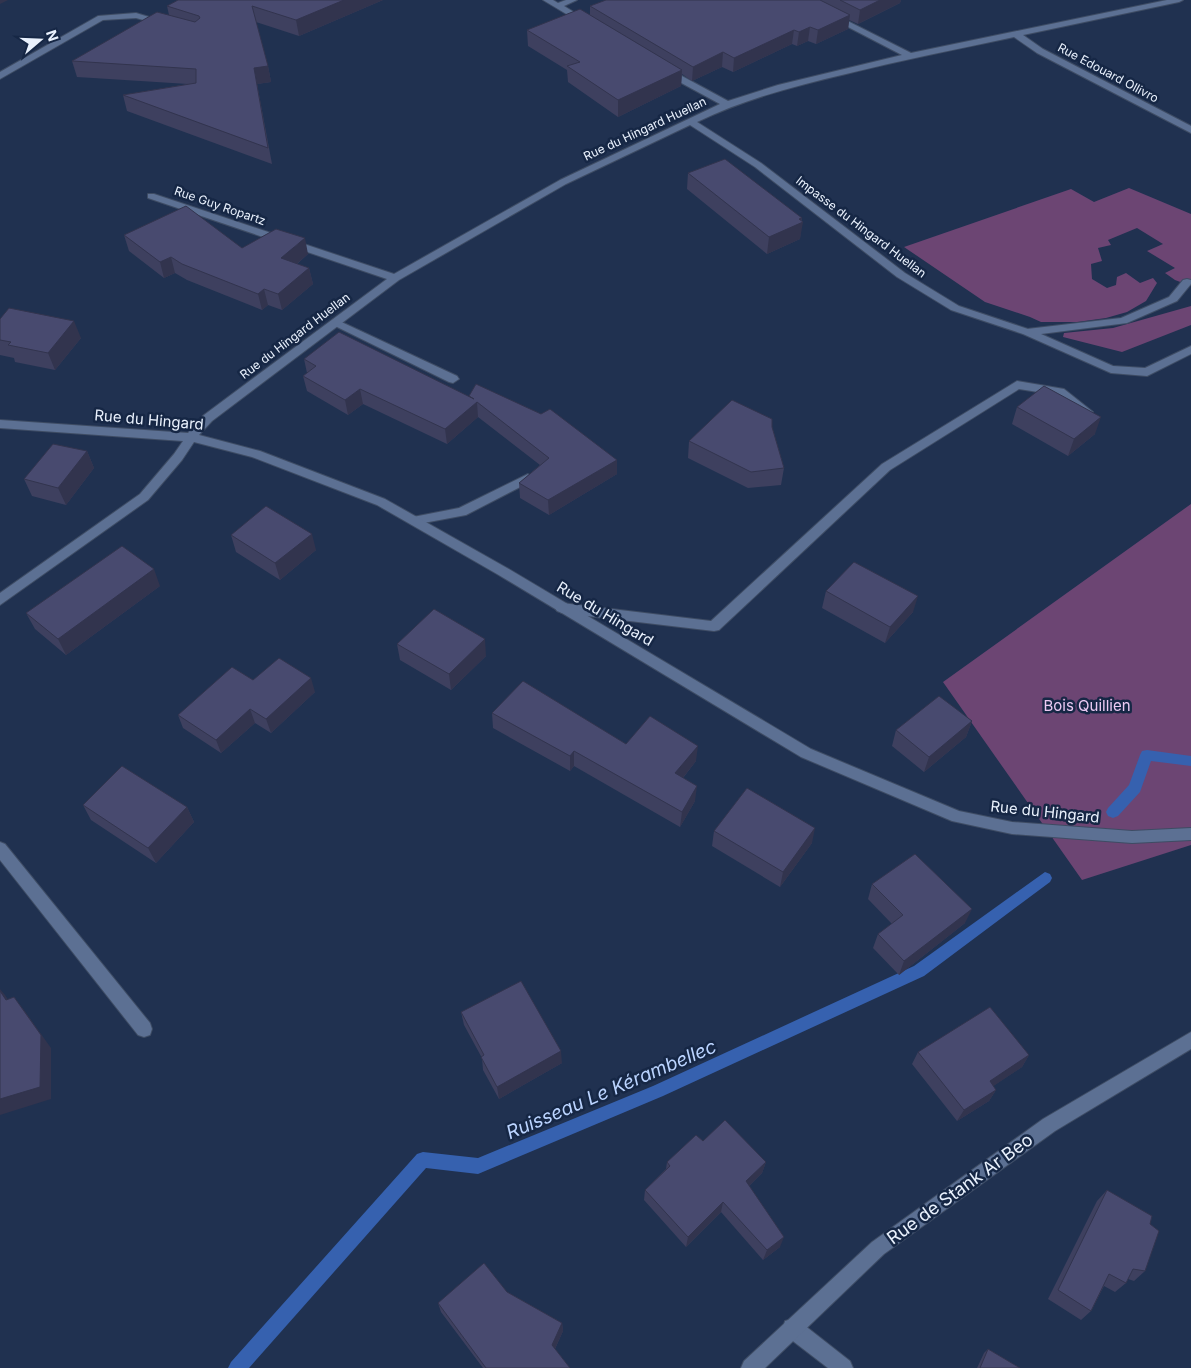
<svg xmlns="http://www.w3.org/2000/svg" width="1191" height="1368" font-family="Inter,sans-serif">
<rect width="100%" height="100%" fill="#203150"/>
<path fill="#6c4573" d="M1129 188 1191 214V286L1175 280 1165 273 1175 268 1147 251 1163 244 1137 228 1108 240 1111 245 1098 248 1102 261 1091 264 1092 279 1107 288 1116 285 1117 277 1126 273 1140 283 1153 278 1157 283 1146 301 1127 312 1106 318 1077 322H1041L1030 317 985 302 904 247 1071 189 1094 202Z
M1191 306V325L1122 352 1063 337 1064 333 1113 328Z
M1191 504V845L1082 880 943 682Z"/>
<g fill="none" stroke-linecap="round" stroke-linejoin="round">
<path fill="#3661af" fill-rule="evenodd" d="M1147 750 1191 756V766L1151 761 1140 792 1118 816 1113 818 1108 816 1106 812 1108 808 1129 785 1140 755 1142 751Z
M1045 872 1050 874 1052 878 1050 882 924 976 663 1096 478 1174 426 1168 249 1368H228L231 1362 417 1154 423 1152 478 1158 653 1086 914 966Z"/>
<g stroke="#3e4c64" stroke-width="2">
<path id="service" d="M1187 279 1191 280V284L1177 301 1127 323 1041 334 1113 366 1145 368 1191 346V354L1147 376 1111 373 1023 334 1022 332 1027 329 1121 318 1169 297 1183 280Z
M335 319 457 376 459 379 453 383 449 382 331 324 330 322Z
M1017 381 1064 389 1093 412 1087 416 1083 415 1057 395 1019 389 890 470 719 630 714 631 562 613 557 611 555 608 557 605 562 603 711 621 882 464Z
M528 474 534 478 532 481 466 515 413 525 407 521 413 517 459 508Z"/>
</g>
<g stroke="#3e4c64" stroke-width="2">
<path id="minor" d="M543 0H553L558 3 566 0H577L564 6 590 22 583 24Z
M796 0H806L911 53 1167 0H1183L1179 2 1023 35 1043 49 1191 126V133L1037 53 1014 37C958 49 902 60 846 74 795 86 745 99 697 122L761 163 905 273 959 306 1031 330 1032 332 1031 334H1023L951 310 897 277 755 167 690 125 566 184 399 280 212 421 199 435 260 451 385 499 507 568 811 749 959 811 1012 822 1132 831 1191 828V840L1132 843 1012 834 952 821 801 757 497 574 377 505 252 457 194 442 182 460 148 500 0 605V593L140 494 174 454 183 441 0 428V420L188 433 204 415 387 279 148 198V194H154L394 274 560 180 720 104 663 73V69H669L728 101 778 85 902 55Z
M136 13 169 23 165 26 136 18 103 20 0 79V72L98 16Z
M0 842 5 844 150 1023 152 1029 150 1035 144 1037 138 1035 0 860Z
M792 1319 799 1321 850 1361 853 1368H828L785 1335 783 1328 785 1321Z"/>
</g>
<g stroke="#3e4c64" stroke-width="2">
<path id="tertiary" d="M1191 1032V1049L1055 1131 884 1254 765 1368H741L744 1361 872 1242 1043 1119Z"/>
</g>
<use href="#service" fill="#5c7093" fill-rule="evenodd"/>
<use href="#minor" fill="#5c7093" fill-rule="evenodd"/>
<use href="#tertiary" fill="#5c7093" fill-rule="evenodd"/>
</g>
<path fill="#3e405f" d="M383 0 299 36 256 22 268 66 271 82 257 84 272 164 127 111 123 95 188 84 77 77 72 61 169 15 167 6Z
M606 0H901L900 3 858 24 849 20 848 29 816 44 808 41 797 46 792 44 733 72 722 67 692 81 682 74 681 86 618 117 568 82 567 70 528 46 527 30 590 15V6Z
M688 173 802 218 800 239 767 254 687 189Z
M124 235 242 248 308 254 297 264 309 268 313 284 282 310 268 305 262 310 187 280 175 273 164 278 129 251Z
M0 319 81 338 55 370 15 362 14 358 0 355Z
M304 359 469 397V396L617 474 549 515 520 498 519 483 540 465 478 417 447 444 363 404 348 415 307 391 303 376 307 373Z
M1017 407 1095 434 1068 456 1012 424Z
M772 427 784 468 781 485 748 488 688 458 689 441Z
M87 451 94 468 66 505 32 496 24 479Z
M231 535 316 550 280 580 236 552Z
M160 586 66 655 35 629 26 613Z
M826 591 913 612 885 643 822 608Z
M397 644 486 656 451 690 400 660Z
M253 680 315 692 271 733 255 723 221 753 183 728 178 715Z
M492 713 696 761 683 778 695 801 680 827 574 766 570 771 493 728Z
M972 721 966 737 924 772 892 746 896 730Z
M83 805 187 807 194 822 156 863 91 820Z
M714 831 812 843 780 887 712 846Z
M872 884 965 923 899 975 873 948 878 934 892 924 868 899Z
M461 1012 562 1063 499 1099 483 1070 482 1058 464 1025Z
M918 1052 1029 1055 1022 1067 993 1086 996 1090 989 1101 957 1121 912 1064Z
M703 1141 766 1162 762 1173 749 1186 780 1247 763 1260 721 1212 686 1247 644 1200 645 1190 666 1169 667 1162Z
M1107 1190 1150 1224 1145 1271 1134 1281 1128 1279 1126 1283 1115 1292 1104 1286 1091 1311 1081 1320 1048 1299 1097 1201Z
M507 1292 562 1323 563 1331 555 1349 570 1368H483L441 1312 438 1303Z
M988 1349 1020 1368H977L984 1353Z"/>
<path fill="#32344e" d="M0 0H8L0 4Z
M344 0H383L299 36 296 20Z
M880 0H901L900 3 858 24 860 10Z
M850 15 848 29 816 44 818 30Z
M810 27 808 41 797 46 799 32Z
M794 30 792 44 733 72 734 58Z
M723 52 722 67 692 81 693 67Z
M268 66 271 82 257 84 272 164 254 68Z
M682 70 681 86 618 117V100Z
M802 218 801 222H803L800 239 767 254 769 237Z
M305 238 308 254 285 274 281 258Z
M171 257 175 273 164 278 160 262Z
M309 268 313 284 282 310 278 294Z
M264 289 268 305 262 310 258 294Z
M74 321 81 338 55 370 48 353Z
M360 389 363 404 348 415 345 400Z
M477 402 478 417 447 444 445 429Z
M1101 417 1095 434 1068 456 1074 439Z
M87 451 94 468 66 505 58 488Z
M617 460V474L549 515 548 500Z
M312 534 316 550 280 580 275 563Z
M154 569 160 586 66 655 58 639Z
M918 596 913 612 885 643 890 627Z
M485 639 486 656 451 690 449 674Z
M311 678 315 692 271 733 266 719Z
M250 709 255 723 221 753 216 740Z
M972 721 966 737 924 772 929 757Z
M698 746 696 761 674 789 675 773Z
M574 751V766L570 771V756Z
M697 786 695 801 680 827 682 812Z
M187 807 194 822 156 863 148 848Z
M815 828 812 843 780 887 783 872Z
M972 909 965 923 899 975 904 961Z
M0 989 5 995 17 1013 6 1000 0 991Z
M14 997 24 1010 51 1048V1099L0 1115V1099Z
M561 1051 562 1063 499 1099 497 1087Z
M1029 1055 1022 1067 983 1093 990 1081Z
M996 1090 989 1101 957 1121 964 1110Z
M766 1162 762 1173 743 1192 746 1181Z
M723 1202 721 1212 686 1247 688 1237Z
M784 1237 780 1247 763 1260 767 1250Z
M562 1323 563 1331 553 1353 552 1345Z"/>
<path fill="#484a6f" stroke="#32344e" d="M178 0H344L296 20 252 6 268 66 254 68 268 148 123 95 196 83V69L72 61 157 12 195 22 200 18 199 16 167 6Z
M606 0H820L850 15 818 30 810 27 799 32 794 30 734 58 723 52 693 67 590 6Z
M840 0H880L860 10Z
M580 9 682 70 618 100 567 66 580 62 527 30Z
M725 159 802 218 799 219 803 222 769 237 688 173Z
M186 206 242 248 276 229 305 238 281 258 309 268 278 294 264 289 258 294 182 264 171 257 160 262 124 235Z
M9 308 74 321 48 353 8 345 11 342 0 340V319Z
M339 332 474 399 469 396 476 384 541 414 550 409 617 460 548 500 519 483 549 458 477 402 445 429 360 389 345 400 303 376 316 366 304 359Z
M1044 386 1101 417 1074 439 1017 407Z
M732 400 772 419V427L784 468 751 472 689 441Z
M53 444 87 451 58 488 24 479Z
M266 506 312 534 275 563 231 535Z
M122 546 154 569 58 639 26 613Z
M854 562 918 596 890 627 826 591Z
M434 609 485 639 449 674 397 644Z
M279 658 311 678 266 719 250 709 216 740 178 715 232 667 253 680Z
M523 681 626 744 650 716 698 746 675 773 697 786 682 812 574 751 570 756 492 713Z
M939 696 972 721 929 757 896 730Z
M122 766 187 807 148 848 83 805Z
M747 788 815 828 783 872 714 831Z
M915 854 972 909 904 961 878 934 903 915 872 884Z
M521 981 561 1051 497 1087 481 1057 484 1055 461 1012Z
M0 991 6 1000 14 997 41 1035 40 1087 0 1099Z
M990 1007 1029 1055 990 1081 996 1090 964 1110 918 1052Z
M725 1120 766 1162 746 1181 784 1237 767 1250 723 1202 688 1237 645 1190 670 1166 667 1162 696 1135 703 1141Z
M1107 1190 1152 1216 1150 1224 1159 1231 1145 1271 1133 1269 1126 1283 1109 1274 1091 1311 1058 1290Z
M484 1263 507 1292 562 1323 552 1345 570 1368H486L438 1303Z
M988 1349 1020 1368H980Z"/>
<g text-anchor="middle" stroke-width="5" stroke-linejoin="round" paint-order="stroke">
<g font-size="12" fill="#e9f1fd" stroke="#162745">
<text transform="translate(1108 73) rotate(28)" y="4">Rue Edouard Ollivro</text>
<text transform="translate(645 129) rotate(-25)" y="4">Rue du Hingard Huellan</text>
<text transform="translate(220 206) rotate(19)" y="4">Rue Guy Ropartz</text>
<text transform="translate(861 227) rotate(37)" y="4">Impasse du Hingard Huellan</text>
<text transform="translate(295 336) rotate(-37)" y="4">Rue du Hingard Huellan</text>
</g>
<g font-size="15" fill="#e9f1fd" stroke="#162745">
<text transform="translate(149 420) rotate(5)" y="5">Rue du Hingard</text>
<text transform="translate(605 614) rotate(31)" y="5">Rue du Hingard</text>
<text transform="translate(1045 812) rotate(6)" y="5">Rue du Hingard</text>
</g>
<g font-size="15" fill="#eccaf3" stroke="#162745">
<text x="1087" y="711">Bois Quillien</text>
</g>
<g font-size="18" fill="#e9f1fd" stroke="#162745">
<text transform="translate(960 1189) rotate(-36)" y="6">Rue de Stank Ar Beo</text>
</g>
<g font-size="19" font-style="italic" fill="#bbd4ff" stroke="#162745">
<text transform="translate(611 1089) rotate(-23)" y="7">Ruisseau Le Kérambellec</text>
</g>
</g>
<g transform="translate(40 40) rotate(71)" stroke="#162745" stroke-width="4" paint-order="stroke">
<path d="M0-4L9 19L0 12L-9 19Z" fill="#e9f1fd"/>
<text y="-8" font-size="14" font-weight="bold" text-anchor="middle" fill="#e9f1fd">N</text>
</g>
</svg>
